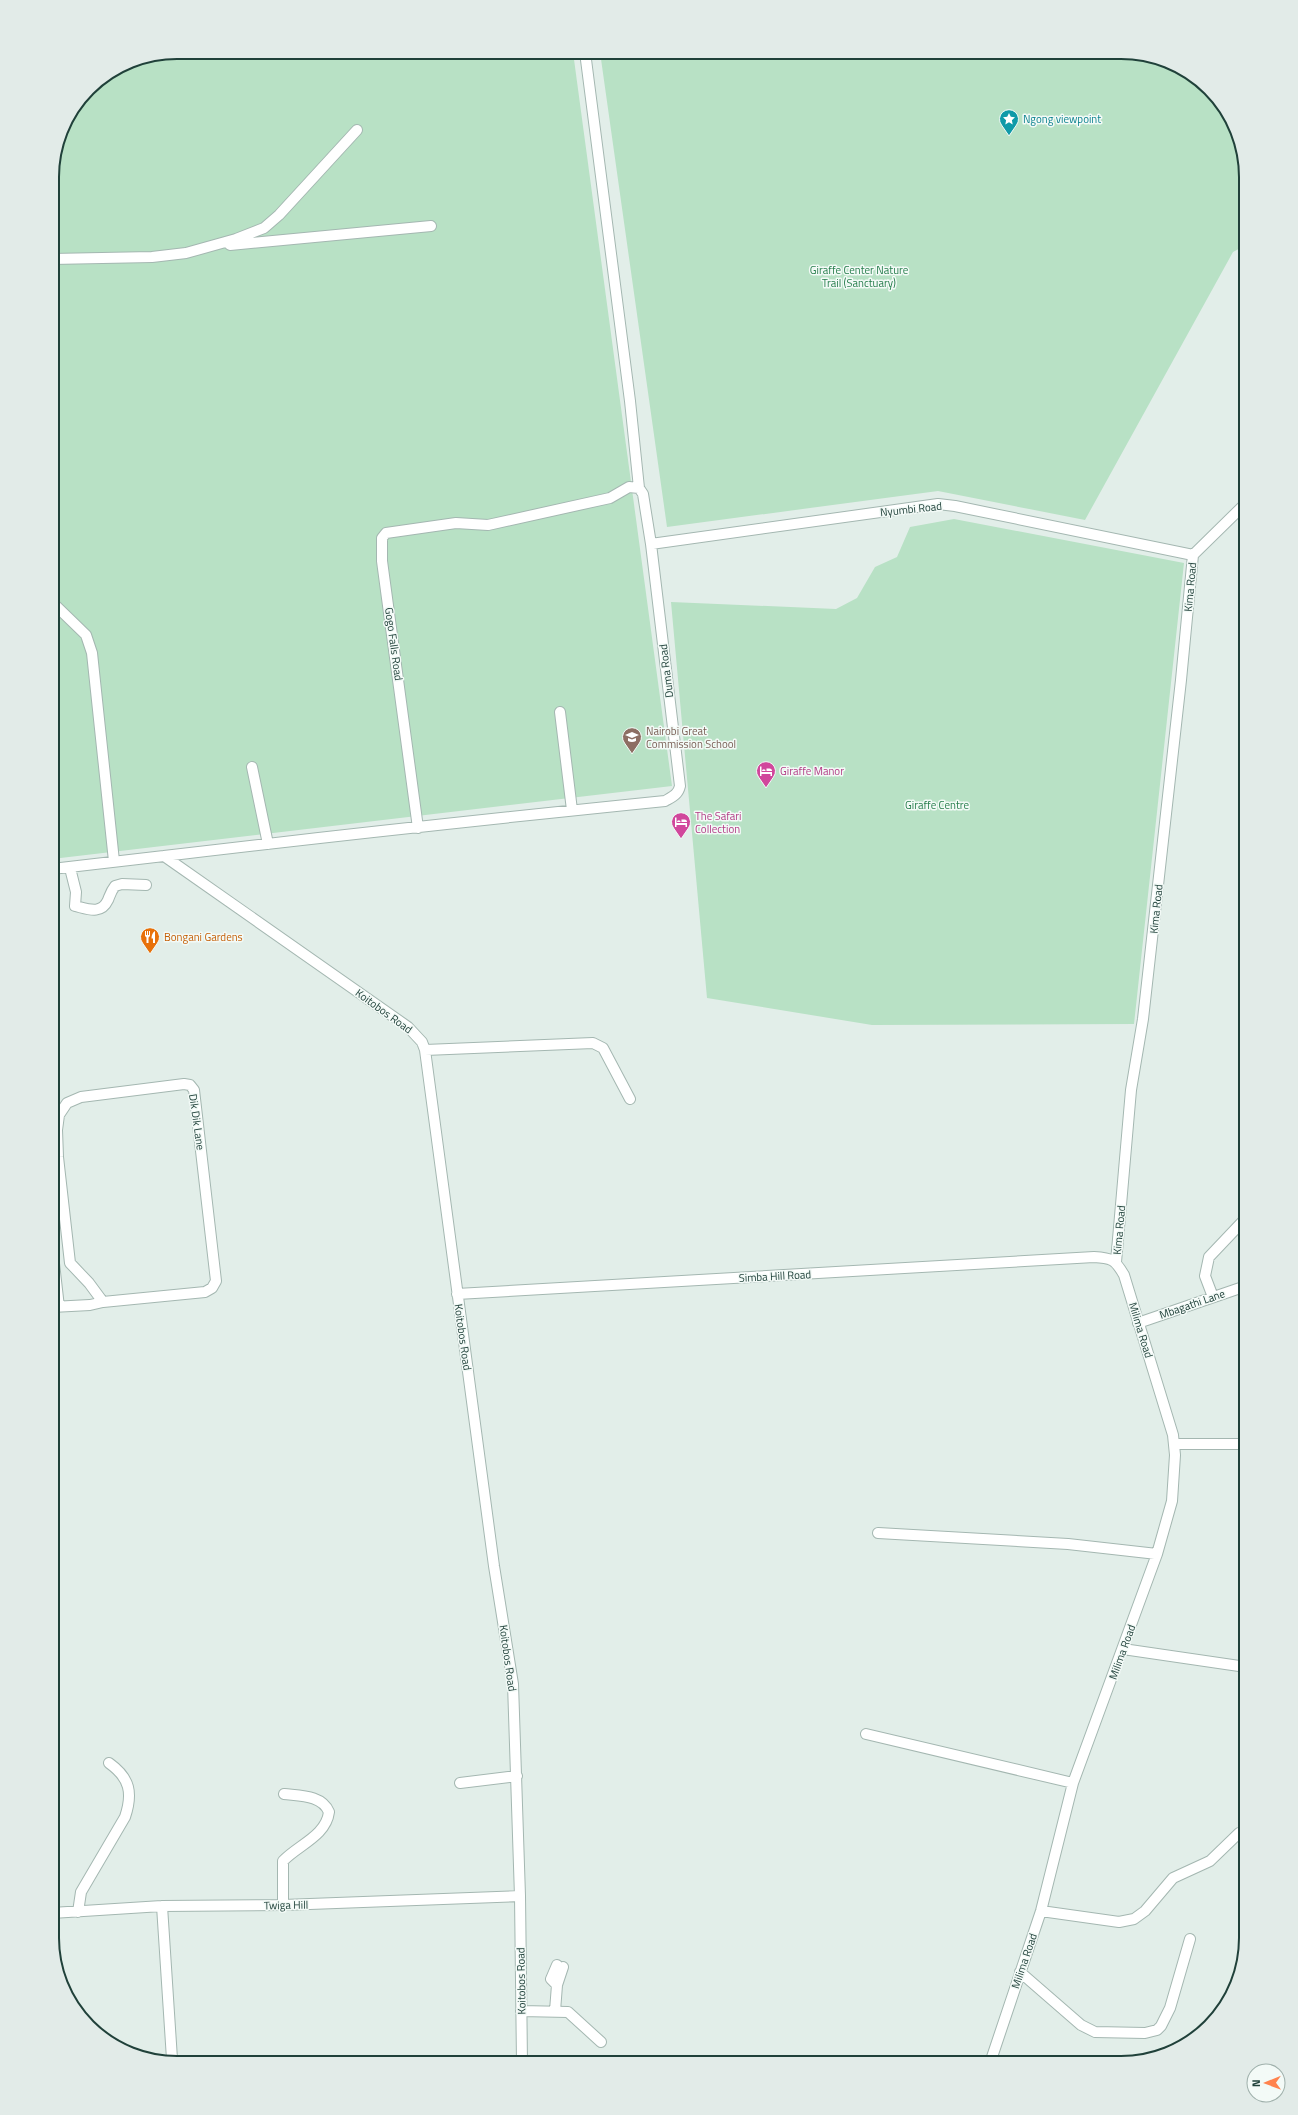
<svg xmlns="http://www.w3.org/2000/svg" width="1298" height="2115" font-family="'Titillium Web',sans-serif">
<rect width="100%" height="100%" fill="#e2eee9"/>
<path fill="#b8e1c5" d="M177 52H573L672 786 52 859V169L65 122 89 88 129 61Z
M600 52H1129L1190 73 1233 122 1246 177V245L1233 252 1085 520 938 491 667 527Z
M954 519 1184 563 1134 1024 872 1025 707 998 671 602 836 609 857 598 875 567 897 557 910 527Z"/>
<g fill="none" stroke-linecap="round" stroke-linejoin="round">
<g stroke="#a4b7b1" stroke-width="12">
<path id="minor" d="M585 52 630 401 639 488
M230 245 431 226
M52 259 152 257 186 253 236 239 264 228 279 215 357 130
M651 544 938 504 955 506 1193 555
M1193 555 1246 503
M52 602 86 635 92 653 114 861
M560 712 572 810
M252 767 268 844
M164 856C331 836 498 818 665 801 672 797 678 795 680 786L651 544 643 494 639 488 629 487 610 498 488 525 456 523 386 533 382 538V561L418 828
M70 868 76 892 75 906C88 909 101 915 108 900 110 895 111 891 115 886L122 884 146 885
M52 869 164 856 408 1027 422 1042 425 1050 494 1566 513 1684 520 1896 522 2063
M425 1050 593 1043 603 1048 630 1099
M52 1246 59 1307
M1116 1262 1131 1090 1143 1019 1181 680 1193 555
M457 1294 1094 1257C1111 1258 1115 1259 1124 1275L1173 1435 1175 1455 1172 1501 1157 1554 1073 1783 1041 1911 990 2063
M1213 1297 1205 1276 1209 1257 1246 1218
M52 1307 90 1305 103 1302 205 1292 212 1288 216 1281 194 1090 190 1085 184 1084 81 1097 67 1103 59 1115 57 1130 58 1157 70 1263 89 1283 103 1302
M1138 1323 1246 1286
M1174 1444H1246
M878 1533 1068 1544 1157 1554
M1123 1649 1246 1667
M866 1734 1073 1783
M460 1783 517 1776
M283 1905V1861C298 1845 326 1836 329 1812 322 1795 300 1796 284 1794
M162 1906 172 2059 171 2063
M1041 1911 1119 1922 1134 1919 1145 1911 1173 1878 1210 1861 1239 1833
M78 1912 81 1892 125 1817C133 1793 130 1778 109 1763
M52 1913 162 1906 283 1905 520 1896
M557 1965 551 1979 557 1985
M1020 1972 1081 2025 1095 2032 1145 2033 1157 2030 1161 2026 1170 2008 1190 1939
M521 2011 568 2012 601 2042
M555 2011 557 1985 563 1967"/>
</g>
<use href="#minor" stroke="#fff" stroke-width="10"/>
</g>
<defs>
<g id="sight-pin" transform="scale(1)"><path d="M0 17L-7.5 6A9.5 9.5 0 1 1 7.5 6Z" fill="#0f9aa8" stroke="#f3faf7"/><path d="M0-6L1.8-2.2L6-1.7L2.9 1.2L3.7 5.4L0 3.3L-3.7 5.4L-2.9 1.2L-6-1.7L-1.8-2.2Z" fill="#fff"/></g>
<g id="school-pin" transform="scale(1)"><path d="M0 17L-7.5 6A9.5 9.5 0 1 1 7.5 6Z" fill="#8d6e63" stroke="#f3faf7"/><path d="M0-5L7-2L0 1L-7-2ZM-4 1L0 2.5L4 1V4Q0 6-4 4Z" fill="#fff"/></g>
<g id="hotel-pin" transform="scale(1)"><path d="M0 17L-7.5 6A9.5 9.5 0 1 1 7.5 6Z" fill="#d1479c" stroke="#f3faf7"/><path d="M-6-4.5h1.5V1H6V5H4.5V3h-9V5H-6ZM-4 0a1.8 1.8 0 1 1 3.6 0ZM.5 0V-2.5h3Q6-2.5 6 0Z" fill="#fff"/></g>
<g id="restaurant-pin" transform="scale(1)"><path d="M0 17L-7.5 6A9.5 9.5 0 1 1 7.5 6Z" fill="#e8710a" stroke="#f3faf7"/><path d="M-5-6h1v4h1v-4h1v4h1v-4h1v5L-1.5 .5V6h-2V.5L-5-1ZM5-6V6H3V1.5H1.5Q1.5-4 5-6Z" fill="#fff"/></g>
</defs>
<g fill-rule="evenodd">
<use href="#sight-pin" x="1009" y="119"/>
<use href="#school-pin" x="632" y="737"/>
<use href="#hotel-pin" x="766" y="771"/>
<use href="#hotel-pin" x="681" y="822"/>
<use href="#restaurant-pin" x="150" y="937"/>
</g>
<g text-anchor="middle" stroke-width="3" stroke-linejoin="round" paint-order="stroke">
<g font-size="11" fill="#0d838f" stroke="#f3faf7" text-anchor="start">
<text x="1023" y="123">Ngong viewpoint</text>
</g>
<g font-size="11" fill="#257d4b" stroke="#f3faf7">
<text x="859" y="274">Giraffe Center Nature<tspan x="859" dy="13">Trail (Sanctuary)</tspan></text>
<text x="937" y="809">Giraffe Centre</text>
</g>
<g font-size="11" fill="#20413a" stroke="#f3faf7">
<text transform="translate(911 509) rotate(-6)" y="4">Nyumbi Road</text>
<text transform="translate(1190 587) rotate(-85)" y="4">Kima Road</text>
<text transform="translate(394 644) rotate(82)" y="4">Gogo Falls Road</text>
<text transform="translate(666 671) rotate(-97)" y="4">Duma Road</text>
<text transform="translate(1156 909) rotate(-84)" y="4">Kima Road</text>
<text transform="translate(384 1011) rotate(36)" y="4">Koitobos Road</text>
<text transform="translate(197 1122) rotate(82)" y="4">Dik Dik Lane</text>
<text transform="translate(1119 1230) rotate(-85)" y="4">Kima Road</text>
<text transform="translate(775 1276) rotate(-3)" y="4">Simba Hill Road</text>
<text transform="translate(1192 1304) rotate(-19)" y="4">Mbagathi Lane</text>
<text transform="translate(1141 1330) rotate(73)" y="4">Milima Road</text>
<text transform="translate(463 1337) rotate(82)" y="4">Koitobos Road</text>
<text transform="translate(1122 1652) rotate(-70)" y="4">Milima Road</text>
<text transform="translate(508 1658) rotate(82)" y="4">Koitobos Road</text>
<text transform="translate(286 1905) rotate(-1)" y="4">Twiga Hill</text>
<text transform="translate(1024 1961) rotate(-71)" y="4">Milima Road</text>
<text transform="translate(521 1981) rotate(-91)" y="4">Koitobos Road</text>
</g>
<g font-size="11" fill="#785e54" stroke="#f3faf7" text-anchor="start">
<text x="646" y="735">Nairobi Great<tspan x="646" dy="13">Commission School</tspan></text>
</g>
<g font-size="11" fill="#b23c85" stroke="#f3faf7" text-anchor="start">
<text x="780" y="775">Giraffe Manor</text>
<text x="695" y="820">The Safari<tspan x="695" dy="13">Collection</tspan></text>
</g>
<g font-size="11" fill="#c56008" stroke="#f3faf7" text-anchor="start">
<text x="164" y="941">Bongani Gardens</text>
</g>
</g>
<path d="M0 0H1298V2115H0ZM177 59H1121A118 118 0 0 1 1239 177V1938A118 118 0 0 1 1121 2056H177A118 118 0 0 1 59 1938V177A118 118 0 0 1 177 59Z" fill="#e2ebe8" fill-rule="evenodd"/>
<path fill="none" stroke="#20413a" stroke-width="2" d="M177 59H1121A118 118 0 0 1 1239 177V1938A118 118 0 0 1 1121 2056H177A118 118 0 0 1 59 1938V177A118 118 0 0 1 177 59Z"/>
<g transform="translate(1266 2083) rotate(269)"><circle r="19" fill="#f3faf7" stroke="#9fb0ab"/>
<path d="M0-3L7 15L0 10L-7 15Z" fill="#ff834e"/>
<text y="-6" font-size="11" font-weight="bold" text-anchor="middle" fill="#20413a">N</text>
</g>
</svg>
